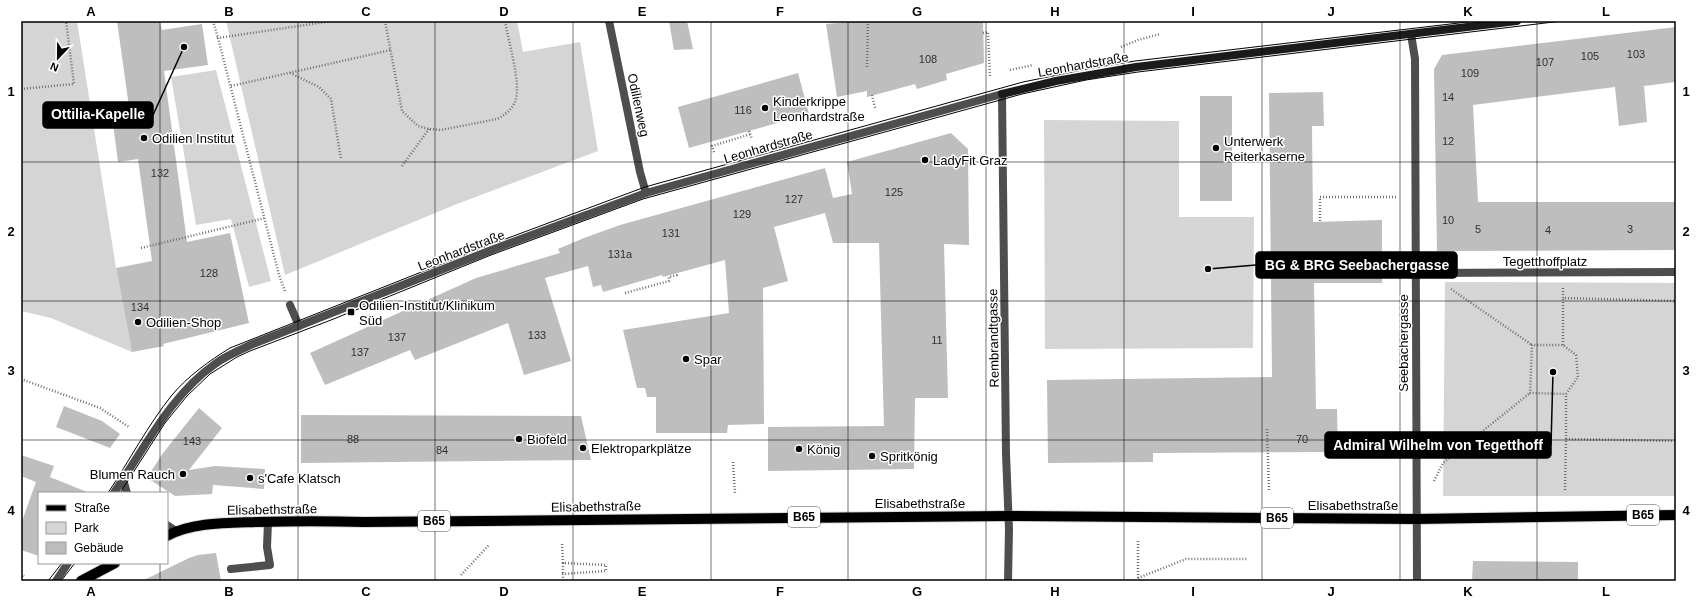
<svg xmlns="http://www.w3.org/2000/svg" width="1697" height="602" font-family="Arial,sans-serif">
<rect width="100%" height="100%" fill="#fff"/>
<path fill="#d5d5d5" d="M21 21H77L116 268 132 352 51 318 21 311Z
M226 21H517L523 52 580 42 598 151 457 204 285 275Z
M216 70 271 281 249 287 231 219 196 225 171 77Z
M1044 120 1179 121V217H1254L1253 348 1045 349Z
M1445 282 1676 283V496H1443Z"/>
<path fill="#bebebe" d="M117 21H160L162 30 202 24 208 65 164 71 187 242 230 233 249 323 163 344 164 346 132 352 116 268 152 261 138 159 118 162 112 116 130 114Z
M669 21H687L693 49 674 50Z
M864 21H983L984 63 946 74 947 80 917 89 915 84 867 97V91L837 97 826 24Z
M1676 27V82L1644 86 1647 122 1619 126 1615 87 1473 105 1478 202H1676V250L1437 251 1434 69 1442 55Z
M798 73 809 114 689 148 678 107Z
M1323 92 1324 126H1312L1313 222 1382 220V283H1314L1316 409H1337L1338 452 1153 453V462L1048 463 1047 380 1272 377 1269 93Z
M1200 96H1232V201H1200Z
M951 133 968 149 969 245 944 244 948 398H915L914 469 768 471V427L884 426 879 243H833L825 213 774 227 788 281 763 288 764 424 728 425 727 433H656V397H647L645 388H637L623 330 729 313 725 260 663 277 662 275 603 292 601 285 593 287 588 266 545 278 571 361 524 375 508 323 415 360 410 350 325 385 310 353 476 278 560 253 558 249 584 238 620 225 825 168 833 198 852 194 847 162Z
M64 406 102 421 120 434 110 448 56 427Z
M199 408 222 428 189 470 215 466 265 469 264 489 213 485 212 494 175 496 146 477 148 476 163 453Z
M301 415 581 416 591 460 301 463Z
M21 455 54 466 50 477 87 492 39 493V556L21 550V524L36 482 21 476Z
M216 553 221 581H142L189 558 198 555Z
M1473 561 1578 562V581H1472Z"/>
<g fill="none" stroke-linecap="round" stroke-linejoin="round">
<g stroke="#dbdbdb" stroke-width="12">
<path id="primary" d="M167 536C192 522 229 523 257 522 293 521 328 521 364 522L1008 516 1417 519 1676 515
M81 581 115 563"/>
</g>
<path stroke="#707070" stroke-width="2.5" stroke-dasharray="1 2" stroke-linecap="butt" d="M213 21 218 38
M385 21 402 111 418 126 429 129 441 130 497 119C505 115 511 110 515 102 522 84 508 41 505 21
M983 33 988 32 990 76
M1121 47 1138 40 1160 34
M867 67 868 21
M1010 70 1033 65
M290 73 319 87 331 99 341 159
M231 86 391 50
M21 89 74 84 66 21
M872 95 875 108
M749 131 752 139
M714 152 712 146 751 134
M402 166 429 129
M1320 221V197H1397
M141 248 265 218
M1382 255H1384
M1563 288V298L1676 301
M1451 289 1532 345
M285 291 279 275 218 38 332 21
M625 293 669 281V277L677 275V273
M1563 345V298
M21 379 100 408 129 427
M1267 429 1269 492
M1566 439V394L1578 377 1576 355 1563 345H1532L1530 393 1566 394
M733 462 735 494
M1434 481 1443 463 1530 393
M1565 490 1566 439 1676 441
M1138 541V581
M562 544 563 563 606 565V571L563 574V581
M563 563V574
M21 574 24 576
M461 575 489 545
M1138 578 1186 559H1247"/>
<path stroke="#4e4e4e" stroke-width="8" d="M290 305 299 326
M231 569 270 565 267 547 268 522"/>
<path stroke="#4e4e4e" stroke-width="8" d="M609 21 640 172 646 193
M1411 34 1415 59 1417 581
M1002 94 1006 454 1009 529 1008 581
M1414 274 1424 273 1676 272
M114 493 123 479
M56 581 68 563"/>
<path stroke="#4e4e4e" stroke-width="8" d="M127 493 123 479C150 438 175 392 215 364 227 355 240 350 253 344L494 249 646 193 1002 94
M167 525 176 531"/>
<path stroke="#1b1b1b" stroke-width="8" d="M1002 94 1056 81 1136 67 1517 21"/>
<use href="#primary" stroke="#000" stroke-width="10"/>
<path stroke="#000" stroke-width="1" d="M108 493C129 461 148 425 172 395 188 376 209 361 230 348L492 244 645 187 1023 82 1087 69 1135 61 1476 21
M120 493 165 423 187 396 210 374 237 357 250 351 331 320 491 255 643 199 1022 94 1086 80 1138 72 1562 21
M48 581 62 563
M61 581 75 563"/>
</g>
<path fill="none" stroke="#000" stroke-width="1" stroke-opacity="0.55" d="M160 21V493M298 21V581M435 21V581M573 21V581M711 21V581M848 21V581M986 21V581M1124 21V581M1262 21V581M1400 21V581M1537 21V581M21 162H1676M21 301H1676M21 440H1676M160 563V581"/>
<g fill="#000" stroke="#fff" stroke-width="1.5">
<circle cx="765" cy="108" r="4"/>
<circle cx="144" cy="138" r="4"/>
<circle cx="1216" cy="148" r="4"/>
<circle cx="925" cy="160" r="4"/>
<rect x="347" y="308" width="8" height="8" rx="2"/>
<circle cx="138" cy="322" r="4"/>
<circle cx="686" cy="359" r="4"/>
<circle cx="519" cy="439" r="4"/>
<circle cx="583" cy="448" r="4"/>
<circle cx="799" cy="449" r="4"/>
<circle cx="872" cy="456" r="4"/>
<circle cx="183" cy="474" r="4"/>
<circle cx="250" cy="478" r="4"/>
</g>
<g text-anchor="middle" stroke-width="3" stroke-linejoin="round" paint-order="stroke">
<g font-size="11" fill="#303030">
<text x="1636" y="58">103</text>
<text x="1590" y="60">105</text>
<text x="928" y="63">108</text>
<text x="1545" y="66">107</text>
<text x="1470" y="77">109</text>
<text x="1448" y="101">14</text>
<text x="743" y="114">116</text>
<text x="1448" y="145">12</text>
<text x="160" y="177">132</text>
<text x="894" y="196">125</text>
<text x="794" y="203">127</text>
<text x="742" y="218">129</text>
<text x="1448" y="224">10</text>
<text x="1478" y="233">5</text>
<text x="1630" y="233">3</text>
<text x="1548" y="234">4</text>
<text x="671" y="237">131</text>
<text x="620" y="258">131a</text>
<text x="209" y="277">128</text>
<text x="140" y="311">134</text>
<text x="537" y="339">133</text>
<text x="397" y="341">137</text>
<text x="937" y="344">11</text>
<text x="360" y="356">137</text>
<text x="353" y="443">88</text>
<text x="1302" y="443">70</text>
<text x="192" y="445">143</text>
<text x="442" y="454">84</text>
</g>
<g fill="#fff" stroke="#4c4c4c" stroke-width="1">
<rect x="1627" y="505" width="32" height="20" rx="3"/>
<rect x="788" y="507" width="32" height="20" rx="3"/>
<rect x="1261" y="508" width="32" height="20" rx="3"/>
<rect x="418" y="511" width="32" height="20" rx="3"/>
</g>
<g font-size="12" font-weight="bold" fill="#000">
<text x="1643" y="519">B65</text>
<text x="804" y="521">B65</text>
<text x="1277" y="522">B65</text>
<text x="434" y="525">B65</text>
</g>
<g font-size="13" fill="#000" stroke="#fff">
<text transform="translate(1083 64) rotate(-10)" y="5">Leonhardstraße</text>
<text transform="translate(639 105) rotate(78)" y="5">Odilienweg</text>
<text transform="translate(768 146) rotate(-16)" y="5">Leonhardstraße</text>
<text transform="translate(461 250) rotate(-21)" y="5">Leonhardstraße</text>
<text x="1545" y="266">Tegetthoffplatz</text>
<text transform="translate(993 338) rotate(-91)" y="5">Rembrandtgasse</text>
<text transform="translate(1403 343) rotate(-90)" y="5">Seebachergasse</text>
<text x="920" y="508">Elisabethstraße</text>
<text x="1353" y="510">Elisabethstraße</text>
<text transform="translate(596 506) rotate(-1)" y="5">Elisabethstraße</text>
<text transform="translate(272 509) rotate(-1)" y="5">Elisabethstraße</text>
</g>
<g font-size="13" fill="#000" stroke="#fff" text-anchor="start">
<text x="773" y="106">Kinderkrippe<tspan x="773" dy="15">Leonhardstraße</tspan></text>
<text x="152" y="143">Odilien Institut</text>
<text x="1224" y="146">Unterwerk<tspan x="1224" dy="15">Reiterkaserne</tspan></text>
<text x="933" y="165">LadyFit Graz</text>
<text x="359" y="310">Odilien-Institut/Klinikum<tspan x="359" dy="15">Süd</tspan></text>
<text x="146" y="327">Odilien-Shop</text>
<text x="694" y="364">Spar</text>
<text x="527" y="444">Biofeld</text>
<text x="591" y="453">Elektroparkplätze</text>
<text x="807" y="454">König</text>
<text x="880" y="461">Spritkönig</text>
<text x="175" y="479" text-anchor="end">Blumen Rauch</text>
<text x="258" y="483">s'Cafe Klatsch</text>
</g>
</g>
<path fill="none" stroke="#000" stroke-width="1.5" d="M184 47L153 115M1208 269L1256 265M1553 372L1551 445"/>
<g fill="#000" stroke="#fff" stroke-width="1.5">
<circle cx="184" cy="47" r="4"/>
<circle cx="1208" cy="269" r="4"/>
<circle cx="1553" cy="372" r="4"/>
</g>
<g fill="#000" stroke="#000" stroke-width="1.5">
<rect x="43" y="102" width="110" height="26" rx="4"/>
<rect x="1256" y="252" width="201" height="26" rx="4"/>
<rect x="1325" y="432" width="226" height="26" rx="4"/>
</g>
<g font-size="14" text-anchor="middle" font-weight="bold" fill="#fff">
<text x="98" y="119">Ottilia-Kapelle</text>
<text x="1357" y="270">BG &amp; BRG Seebachergasse</text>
<text x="1438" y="450">Admiral Wilhelm von Tegetthoff</text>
</g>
<rect width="1697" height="602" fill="none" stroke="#ffffff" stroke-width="44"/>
<rect x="38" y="492" width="130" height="72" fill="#ffffff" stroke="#999999"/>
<rect x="46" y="505" width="20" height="6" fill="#000000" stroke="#999999"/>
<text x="74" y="512" font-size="12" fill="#000000">Straße</text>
<rect x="46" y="522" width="20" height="12" fill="#d5d5d5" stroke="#999999"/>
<text x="74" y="532" font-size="12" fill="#000000">Park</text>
<rect x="46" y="542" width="20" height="12" fill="#bebebe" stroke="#999999"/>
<text x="74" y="552" font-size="12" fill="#000000">Gebäude</text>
<g transform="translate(58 58) rotate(202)" stroke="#ffffff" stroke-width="3" paint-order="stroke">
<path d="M0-3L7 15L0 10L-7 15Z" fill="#000000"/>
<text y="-6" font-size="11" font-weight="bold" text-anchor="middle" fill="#000000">N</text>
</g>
<rect x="22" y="22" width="1653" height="558" fill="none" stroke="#000" stroke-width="1.5"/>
<g font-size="13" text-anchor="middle" font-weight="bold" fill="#000">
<text x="91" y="16">A</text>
<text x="229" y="16">B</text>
<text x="366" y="16">C</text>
<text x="504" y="16">D</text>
<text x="642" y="16">E</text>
<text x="780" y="16">F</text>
<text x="917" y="16">G</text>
<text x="1055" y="16">H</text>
<text x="1193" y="16">I</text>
<text x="1331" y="16">J</text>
<text x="1468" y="16">K</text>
<text x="1606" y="16">L</text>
<text x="11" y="96">1</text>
<text x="1686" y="96">1</text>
<text x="11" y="236">2</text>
<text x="1686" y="236">2</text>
<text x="11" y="375">3</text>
<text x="1686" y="375">3</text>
<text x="11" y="515">4</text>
<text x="1686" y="515">4</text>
<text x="91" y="596">A</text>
<text x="229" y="596">B</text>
<text x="366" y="596">C</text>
<text x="504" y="596">D</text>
<text x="642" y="596">E</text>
<text x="780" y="596">F</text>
<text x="917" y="596">G</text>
<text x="1055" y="596">H</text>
<text x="1193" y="596">I</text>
<text x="1331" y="596">J</text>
<text x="1468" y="596">K</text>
<text x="1606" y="596">L</text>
</g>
</svg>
